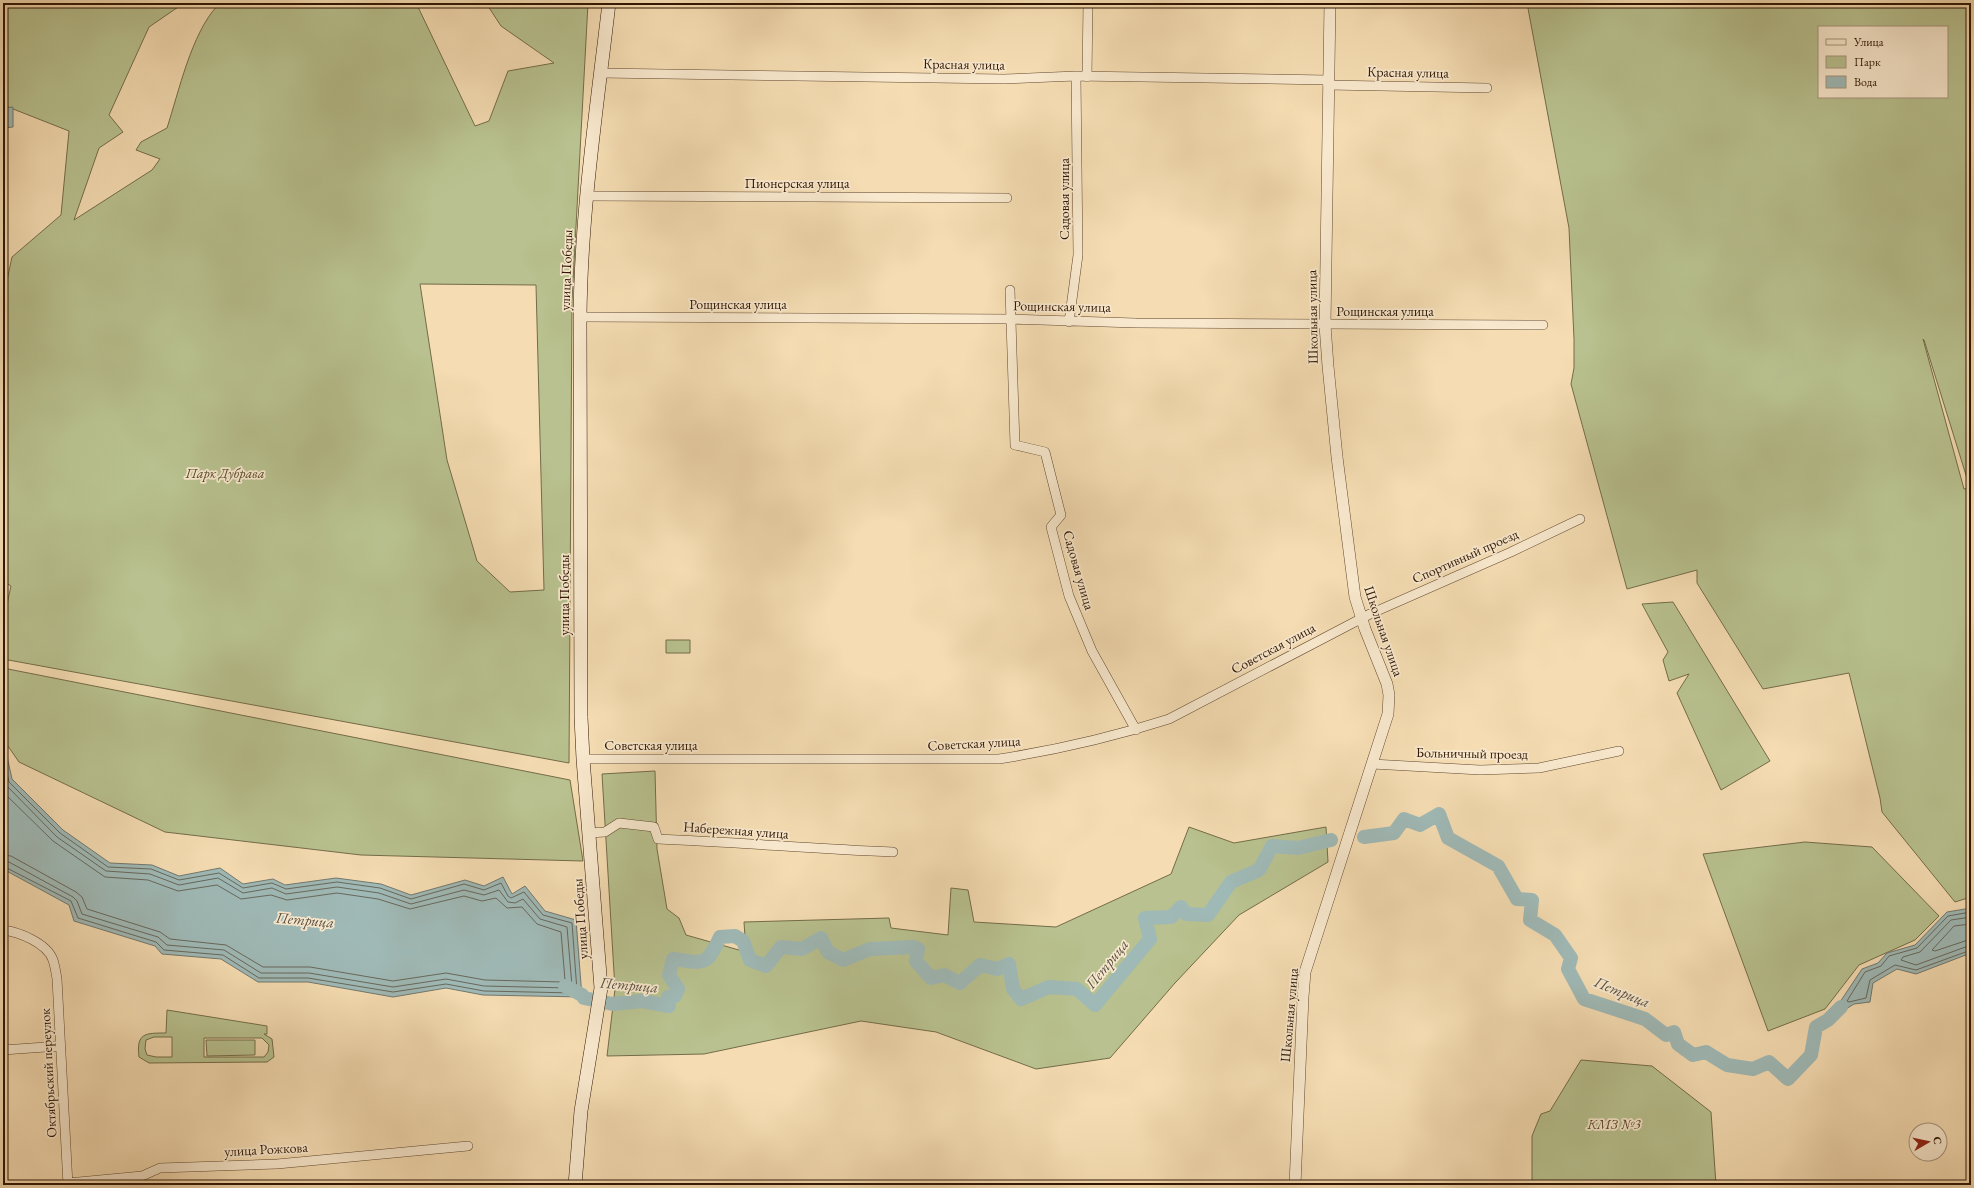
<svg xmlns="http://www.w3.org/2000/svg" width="1974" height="1188" font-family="'EB Garamond',serif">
<rect width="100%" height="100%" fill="#f5dcb2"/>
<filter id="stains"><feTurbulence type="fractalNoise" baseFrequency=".005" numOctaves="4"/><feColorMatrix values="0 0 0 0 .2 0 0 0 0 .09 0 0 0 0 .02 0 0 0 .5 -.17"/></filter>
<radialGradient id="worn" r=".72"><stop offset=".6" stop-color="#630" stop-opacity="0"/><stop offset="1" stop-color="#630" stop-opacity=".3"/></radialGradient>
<path fill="#b8c18f" stroke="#746c49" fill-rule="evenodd" d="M4 3H184L149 27 109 115 123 132 99 148 74 220 152 170 160 159 136 150 141 142 167 128C179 91 191 35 217 6V3H425L418 7 475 126 489 121 508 71 554 63 501 26 486 3H588L572 301 569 763 3 659V622L11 586 3 581V299L12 257 61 215 69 131 3 105ZM420 284 536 285 544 590 510 592 477 561 447 460Z
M1527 3H1971V897L1955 902 1882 812 1880 798 1849 673 1763 689 1697 583V570L1627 589 1571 384 1574 368V339L1569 228ZM1819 27H1947V97H1819ZM1923 339 1924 340 1970 488 1964 489Z
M1673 602 1770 761 1721 790 1677 693 1689 674 1669 681 1663 660 1668 652 1642 604Z
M666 640H690V653H666Z
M3 668 570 780 583 861 361 855 165 832 19 762 3 739Z
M655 771 657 849 667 909 679 918 686 935 746 952 744 922 889 918 891 928 948 935 951 888 968 890 974 922 1056 927 1171 874 1189 827 1234 843 1326 827 1328 862 1239 915 1175 983 1110 1058 1036 1069 936 1032 861 1021 704 1054 607 1056 615 989 602 774Z
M1805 842 1872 847 1939 916 1915 940 1859 965 1825 1009 1768 1031 1703 854Z
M167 1010 267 1026V1034H264L272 1039 274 1057 267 1062 149 1063 139 1057C136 1033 145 1033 166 1033ZM154 1037H172V1057H156L147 1055 145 1049 146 1040ZM204 1038H262L269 1045 268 1052 264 1057H204Z
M206 1040H255V1055L207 1056Z
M1581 1060 1652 1066 1711 1112 1716 1185H1532V1136L1541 1114 1550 1111Z"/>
<path fill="#9fb9b6" stroke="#73786e" d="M13 107V127L3 128V108Z
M3 749 6 752 12 779 63 830 110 863 152 865 179 876 220 868 243 884 273 879 285 885 336 878 381 884 411 895 465 880 484 886 503 877 512 894 525 886 545 911 576 920 582 997 483 995 446 988 393 997 308 982H258L221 959 162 954 155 946 74 921 69 905 3 869Z
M1971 908V953L1916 974 1897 969 1873 983 1870 1002 1854 1004 1828 1020 1862 969 1878 963 1887 953 1915 945 1947 912Z"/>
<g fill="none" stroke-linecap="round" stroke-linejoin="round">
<path stroke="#68685c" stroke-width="1" d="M3 756 9 782 60 833 108 867 151 869 179 880 219 873 243 888 272 883 286 889 337 882 380 888 411 899 464 884 484 890 501 883 508 896 511 898 524 892 543 915 572 923 577 991 575 993 484 991 446 984 393 992 308 978H259L223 955 164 950 156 942 78 918 71 901 3 866
M3 782 57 837 106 871 150 874 179 885 218 878 243 893 272 888 286 894 337 887 379 893 411 904 464 890 484 895 499 890 508 902 515 903 523 899 540 919 567 927 572 986 570 988 484 986 446 979 393 987 309 973H261L224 950 167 945 158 937 82 914 77 901 73 897 9 862 3 861
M3 792 53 841 105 877 148 880 178 891 217 885 241 899 271 895 287 900 337 893 378 899 410 909 464 896 482 901 496 898 507 908 522 907 537 924 561 932 565 980 563 982 485 980 446 973 393 981 310 967H263L226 945 170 939 160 932 87 909 82 897 76 892 11 856 3 855
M1971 912 1948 916 1917 948 1889 956 1881 966 1865 972 1847 1001 1849 1002 1866 998 1870 980 1895 965 1916 970 1971 950
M1971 917 1951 920 1920 952 1903 957 1901 960 1916 965 1971 945
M1971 924 1954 926 1932 950 1935 951 1971 939"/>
<path stroke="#9fb9b6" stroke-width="14" d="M1364 837 1394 833 1404 819 1420 825 1439 814 1448 838 1498 866 1517 899 1532 900 1530 920 1555 935 1571 958 1568 969 1584 999 1645 1019 1666 1035 1674 1032 1678 1044 1693 1055 1706 1052 1727 1065 1753 1069 1769 1062 1788 1079 1811 1055 1816 1027 1828 1020 1841 1007
M565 986 582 995 584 998 613 1004 642 1001 669 1006 668 997 675 996 678 989 669 975 673 959C703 963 706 968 720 937L735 936 743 941 750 960 766 966 781 947 802 949 821 938 828 952 843 960 870 949 914 947 918 949 916 961 931 978 944 975 960 983 980 965 997 969 1009 964 1013 989 1021 999 1049 987 1077 989 1095 1005 1150 939 1145 918 1171 917 1181 907 1186 914 1208 915 1231 882 1259 870 1272 846 1298 848 1331 840"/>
<g stroke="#61482f" stroke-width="10">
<path id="minor" d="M601 73 1004 79 1076 76 1328 80
M1087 77 1088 3
M1328 85 1487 88
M586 196 1007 198
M1010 290 1015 445 1045 452 1061 515 1051 527 1069 596 1092 651 1136 730
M580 317 1012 319 1136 323 1543 325
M1069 322 1078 255 1076 76
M583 759H999C1056 750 1113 737 1169 719L1370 614 1511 552 1580 519
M1372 764 1480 770 1539 768 1619 751
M589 833 605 832 619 823 654 827 658 839C736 842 815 849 893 852
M3 930C19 932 47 943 53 960 55 966 56 973 57 979L68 1185
M3 1050 60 1046
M68 1183 142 1176 160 1168 277 1164 468 1146"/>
</g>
<g stroke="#61482f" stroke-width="12">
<path id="tertiary" d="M1295 1185 1303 997 1305 972 1388 714 1389 695 1387 684 1365 629 1355 597 1337 457 1328 366 1325 325 1330 3"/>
</g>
<g stroke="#301603" stroke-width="14">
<path id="secondary" d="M575 1185 581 1111 601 988 583 759 581 717 580 317C581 211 597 107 609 3"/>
</g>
<use href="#minor" stroke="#f8e8cd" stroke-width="9"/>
<use href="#tertiary" stroke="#f8e8cd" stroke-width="11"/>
<use href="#secondary" stroke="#f8e8cd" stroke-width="13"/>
</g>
<g text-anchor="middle" stroke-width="3.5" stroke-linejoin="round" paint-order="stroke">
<g font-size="14" fill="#301603" stroke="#f8e8cd">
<text transform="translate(964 64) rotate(1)" y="5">Красная улица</text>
<text transform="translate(1408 72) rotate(1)" y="5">Красная улица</text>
<text x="797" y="188">Пионерская улица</text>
<text transform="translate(1064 199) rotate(-90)" y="5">Садовая улица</text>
<text transform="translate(566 270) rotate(-88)" y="5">улица Победы</text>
<text x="738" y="309">Рощинская улица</text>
<text transform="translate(1062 306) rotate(1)" y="5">Рощинская улица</text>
<text x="1385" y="316">Рощинская улица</text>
<text transform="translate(1312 317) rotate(-91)" y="5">Школьная улица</text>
<text transform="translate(1465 556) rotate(-24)" y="5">Спортивный проезд</text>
<text transform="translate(1079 570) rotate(74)" y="5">Садовая улица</text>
<text transform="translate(564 595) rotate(-90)" y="5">улица Победы</text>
<text transform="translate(1384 631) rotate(71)" y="5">Школьная улица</text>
<text transform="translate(1273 648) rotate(-28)" y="5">Советская улица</text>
<text transform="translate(974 743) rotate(-3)" y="5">Советская улица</text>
<text x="651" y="750">Советская улица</text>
<text transform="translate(1472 753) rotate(1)" y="5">Больничный проезд</text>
<text transform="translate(736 830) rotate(4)" y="5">Набережная улица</text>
<text transform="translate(580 919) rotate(-94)" y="5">улица Победы</text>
<text transform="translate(1289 1015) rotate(-85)" y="5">Школьная улица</text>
<text transform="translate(48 1073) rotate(-93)" y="5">Октябрьский переулок</text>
<text transform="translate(266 1149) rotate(-3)" y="5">улица Рожкова</text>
</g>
<g font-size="14" font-style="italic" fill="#59492d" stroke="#f8e8cd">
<text x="225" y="478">Парк Дубрава</text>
<text x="1614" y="1129">КМЗ №3</text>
</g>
<g font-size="15" font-style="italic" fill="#574f42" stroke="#f8e8cd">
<text transform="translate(305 920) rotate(5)" y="5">Петрица</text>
<text transform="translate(1107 964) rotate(-51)" y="5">Петрица</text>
<text transform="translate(629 985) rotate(5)" y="5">Петрица</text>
<text transform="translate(1622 992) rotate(22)" y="5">Петрица</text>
</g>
</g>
<rect width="1974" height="1188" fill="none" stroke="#f5dcb2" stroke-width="16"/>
<rect x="4" y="4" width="1966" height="1180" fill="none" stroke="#301603" stroke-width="2"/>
<rect x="8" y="8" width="1958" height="1172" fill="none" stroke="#301603"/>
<rect x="1818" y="26" width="130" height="72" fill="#f8e8cd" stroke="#a8947c"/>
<rect x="1826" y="39" width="20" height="6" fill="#f8e8cd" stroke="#a8947c"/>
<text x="1854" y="46" font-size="12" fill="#301603">Улица</text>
<rect x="1826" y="56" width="20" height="12" fill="#b8c18f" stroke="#a8947c"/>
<text x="1854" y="66" font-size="12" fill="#301603">Парк</text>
<rect x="1826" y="76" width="20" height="12" fill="#9fb9b6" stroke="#a8947c"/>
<text x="1854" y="86" font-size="12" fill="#301603">Вода</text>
<g transform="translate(1928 1142) rotate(81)"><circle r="19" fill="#f8e8cd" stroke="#a8947c"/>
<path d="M0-3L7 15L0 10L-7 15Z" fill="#8f2418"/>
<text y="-6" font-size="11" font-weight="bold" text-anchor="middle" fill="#301603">С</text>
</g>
<rect width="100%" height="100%" filter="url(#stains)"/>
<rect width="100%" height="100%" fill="url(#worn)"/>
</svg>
